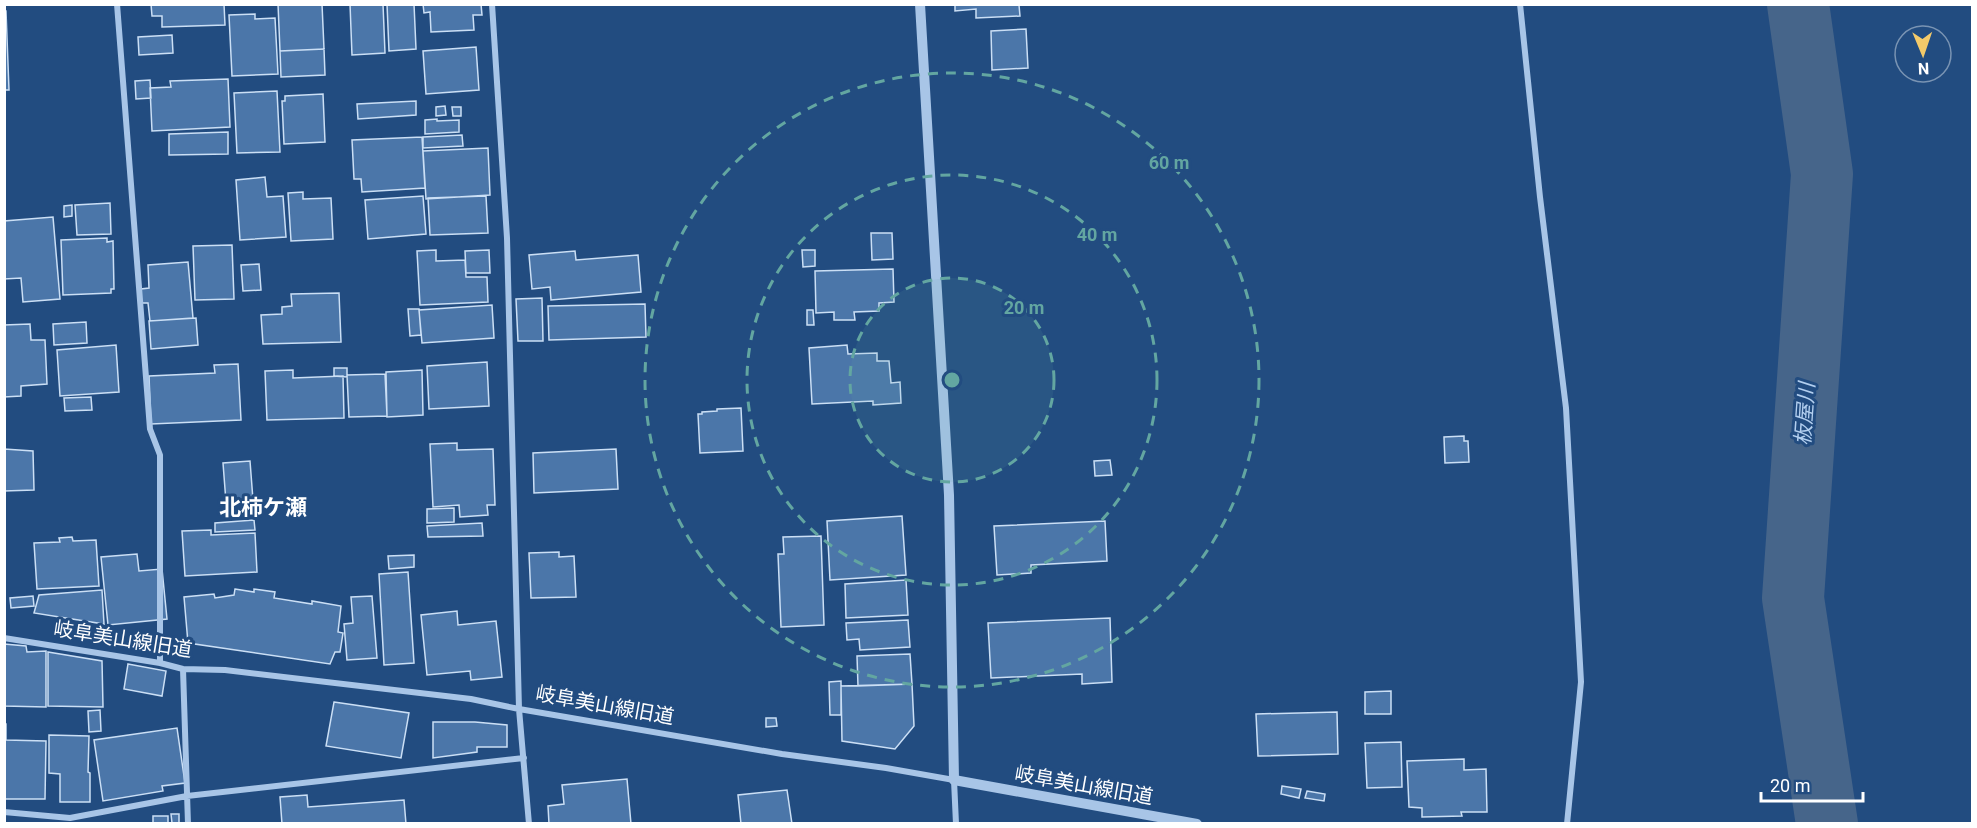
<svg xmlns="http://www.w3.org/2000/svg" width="1977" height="828" font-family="Roboto,'Noto Sans JP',sans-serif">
<rect width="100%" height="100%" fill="#224c80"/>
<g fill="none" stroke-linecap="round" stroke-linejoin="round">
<path stroke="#46658a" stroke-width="62" d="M1798 4 1822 174 1793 598 1827 824"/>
</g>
<path fill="#4b76a9" stroke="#cbdff5" stroke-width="1.5" d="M151 4H224L225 25 162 27V16H152Z
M278 4H322L324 49 280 51Z
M350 4H383L385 53 352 55Z
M387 4H414L416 49 389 51Z
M423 4H481L482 15H473L474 30 431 32 430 12 424 13Z
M955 4H1025V5H1019L1020 16 976 18V9L955 11Z
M4 11H6L9 90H4Z
M255 14V19L275 18 278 74 232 76 229 15Z
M1026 29 1028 68 992 70 991 31Z
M172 35 173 53 139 55 138 37Z
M476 47 479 90 426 94 423 51Z
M324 49 325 75 281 77 280 51Z
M228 79 230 127 152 131 150 88 171 87 170 81Z
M150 80 151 98 136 99 135 81Z
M277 91 280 152 237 153 234 93Z
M323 94 325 142 284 144 282 101H285V96Z
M416 101V115L358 119 357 104Z
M445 106 446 115 436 116V107Z
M452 107H461V116H453Z
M437 119V121L459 120V132L425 134V120Z
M228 132V154L169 155V134Z
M462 135 463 146 423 148V137Z
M422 137 425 188 362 192 361 179H354L352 140Z
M488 148 490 195 426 199 423 151Z
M265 177 267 197 283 196 286 237 240 240 236 180Z
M303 192V199L331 198 333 239 291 241 288 193Z
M423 196 426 234 368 239 365 200Z
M486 196 488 233 430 235 428 198Z
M110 203 111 234 77 235 75 205Z
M72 205V216L64 217V206Z
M53 217 60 299 23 302 21 278 4 279V221Z
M871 233H892L893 259 872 260Z
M107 238V242L113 241 114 289H111V293L63 295 61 240Z
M232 245 234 299 195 300 193 246Z
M436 250V261L465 260 466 277H487L488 302 420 305 417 251Z
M489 250 490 273H466L465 251Z
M802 250H815V266L803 267Z
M575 251 576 260 638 255 641 292 551 300 550 287 532 289 529 255Z
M188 262 193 318 150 321 148 303H141V289L149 288 148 265Z
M259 264 261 290 243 291 241 265Z
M893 269 894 302 879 303V311L854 312 855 320H834V312L816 313 815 271Z
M339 293 341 342 263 344 261 315 282 314V307L292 306 291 294Z
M542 298 543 341H518L516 299Z
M645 304 646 337 549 340 548 306Z
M492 305 494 338 422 343 419 310Z
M408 309H419L421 335 410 336Z
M807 310H813L814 325H807Z
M196 318 198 345 151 349 149 321Z
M86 322 87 343 54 345 53 324Z
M30 324 31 340H45L47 384 21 386V396L4 397V325Z
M116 345 119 392 60 396 57 350Z
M847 345 848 354 877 353V361H889L891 383 900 382 901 403 873 405V401L812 404 809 348Z
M487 362 489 406 429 409 427 366Z
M238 364 241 420 151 424 149 376 215 373 214 365Z
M334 368H347V377L334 376Z
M293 370V378L343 376 344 418 267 420 265 371Z
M422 370 423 415 387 417 386 372Z
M385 374 387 416 349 417 347 375Z
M91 397 92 410 65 411 64 398Z
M741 408 743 451 700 453 698 414H702V412L717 411V409Z
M1464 436V441H1468L1469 462 1445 463 1444 437Z
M457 443V450L493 449 495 505H487L488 515 460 517 459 505 433 507 430 444Z
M4 449 33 451 34 490 4 491Z
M616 449 618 489 534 493 533 453Z
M1110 460 1112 475 1095 476 1094 461Z
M250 461 253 500 226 502 223 463Z
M454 508V522L427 523V509Z
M902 516 906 575 830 580 827 521Z
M254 520 255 530 215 532V523Z
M1105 521 1107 561 1031 565V573L997 575 994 526Z
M482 523 483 536 428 537 427 526Z
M211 530V535L255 533 257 572 185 576 182 531Z
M821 536 824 625 781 627 778 554H784L783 537Z
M72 537 73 541 96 540 99 586 37 589 34 543 60 542 59 538Z
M559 552V557L574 556 576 597 531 598 529 553Z
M137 554 139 571 162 569 167 619 108 625 101 557Z
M414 555V567L389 569 388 556Z
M408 572 414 663 384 665 379 574Z
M906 580 908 615 846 618 845 584Z
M235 589 254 592V589L275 592 274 598 312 604V601L341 606 338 632 343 633 340 652H335L330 664 188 643 184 597 214 594 215 598 234 595Z
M102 590 104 624 34 613 39 595Z
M33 596 34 606 11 608 10 598Z
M372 596 377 658 347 660 344 624 353 623 351 597Z
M457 611 458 625 496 621 502 677 471 680 470 671 427 675 421 615Z
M1110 618 1112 682 1082 684V674L991 678 988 623Z
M908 620 910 647 860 650 859 639 847 640 846 623Z
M4 644 26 646 27 652 46 651V707L4 706Z
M48 652 102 661 103 707 48 706Z
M910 654 912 684 858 686 857 656Z
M128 664 166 671 162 696 124 689Z
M841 681V715H830L829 682Z
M912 684 914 726 895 749 842 741 841 686Z
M1391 691V714H1365V692Z
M334 702 409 713 401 758 326 746Z
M100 710 101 731 89 732 88 711Z
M1337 712 1338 754 1258 756 1256 714Z
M766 718H776L777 726 766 727Z
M433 722H475L507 725V747H477V752L433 758Z
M4 724H6V740L46 741 45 799H4Z
M177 728 185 783 162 786 163 791 103 801 94 740Z
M49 735 89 736 88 772 90 773V802H60V774L49 773Z
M1401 742 1402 787 1367 788 1365 743Z
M1464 759V770L1486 769 1487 812H1461L1462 816 1422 817V808L1409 807 1407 761Z
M627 779 631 824H549L548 806 564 804 562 785Z
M1282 786 1301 789 1299 798 1281 794Z
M787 790 792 824H741L738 795Z
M1307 791 1325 794 1324 801 1305 798Z
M307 795 308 807 404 800 406 824H282L280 797Z
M171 814H179V823H172Z
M153 816H168V824H153Z"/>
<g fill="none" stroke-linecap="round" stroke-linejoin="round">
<path stroke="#a8c5e7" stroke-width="6" d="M117 4 150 429 160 455V663
M492 4 507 238 519 709 529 824
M1520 4 1540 197 1566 408 1581 682 1567 824
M4 638 160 663 183 669 225 670 471 699 519 709 782 754 886 768 954 780 956 824
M183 669 188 824
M4 812 70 818 187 796 524 758"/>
<path stroke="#a8c5e7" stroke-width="10" d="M920 4 949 495 954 780 1197 824"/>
</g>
<circle cx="952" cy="380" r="102" fill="#63a6a1" fill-opacity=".12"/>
<g fill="none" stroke="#63a6a1" stroke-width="3" stroke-dasharray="10 8">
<circle cx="952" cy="380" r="102"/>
<circle cx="952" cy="380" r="205"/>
<circle cx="952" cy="380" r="307"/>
</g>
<g text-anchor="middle" stroke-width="6" stroke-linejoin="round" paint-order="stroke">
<g font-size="20" fill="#fff" stroke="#224c80">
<text transform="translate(123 639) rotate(9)" y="7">岐阜美山線旧道</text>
<text transform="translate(605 705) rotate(10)" y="7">岐阜美山線旧道</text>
<text transform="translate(1084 785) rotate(10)" y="7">岐阜美山線旧道</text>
</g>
<g font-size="21" font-style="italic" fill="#b3cfef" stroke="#224c80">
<text transform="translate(1805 414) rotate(-86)" y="7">板屋川</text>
</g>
<g font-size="22" font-weight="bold" fill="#fff" stroke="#224c80">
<text x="263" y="515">北柿ケ瀬</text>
</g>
</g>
<circle cx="952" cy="380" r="9" fill="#63a6a1" stroke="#224c80" stroke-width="3"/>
<g font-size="18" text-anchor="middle" font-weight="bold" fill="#63a6a1" stroke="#224c80" stroke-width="6" stroke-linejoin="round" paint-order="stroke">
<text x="1169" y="169">60 m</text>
<text x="1097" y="241">40 m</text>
<text x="1024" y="314">20 m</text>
</g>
<rect width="1977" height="828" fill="none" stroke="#ffffff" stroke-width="12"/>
<g transform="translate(1923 54) rotate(178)"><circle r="28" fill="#224c80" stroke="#7a94b3" stroke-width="1.5"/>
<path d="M0-4.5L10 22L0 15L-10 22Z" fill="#f3ca6a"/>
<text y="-9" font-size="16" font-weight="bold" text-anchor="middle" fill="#ffffff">N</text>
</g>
<path d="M1761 792v9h102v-9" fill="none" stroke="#ffffff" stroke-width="3"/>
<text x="1770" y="792" font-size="18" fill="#ffffff" stroke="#224c80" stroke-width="4.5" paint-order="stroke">20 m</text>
</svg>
